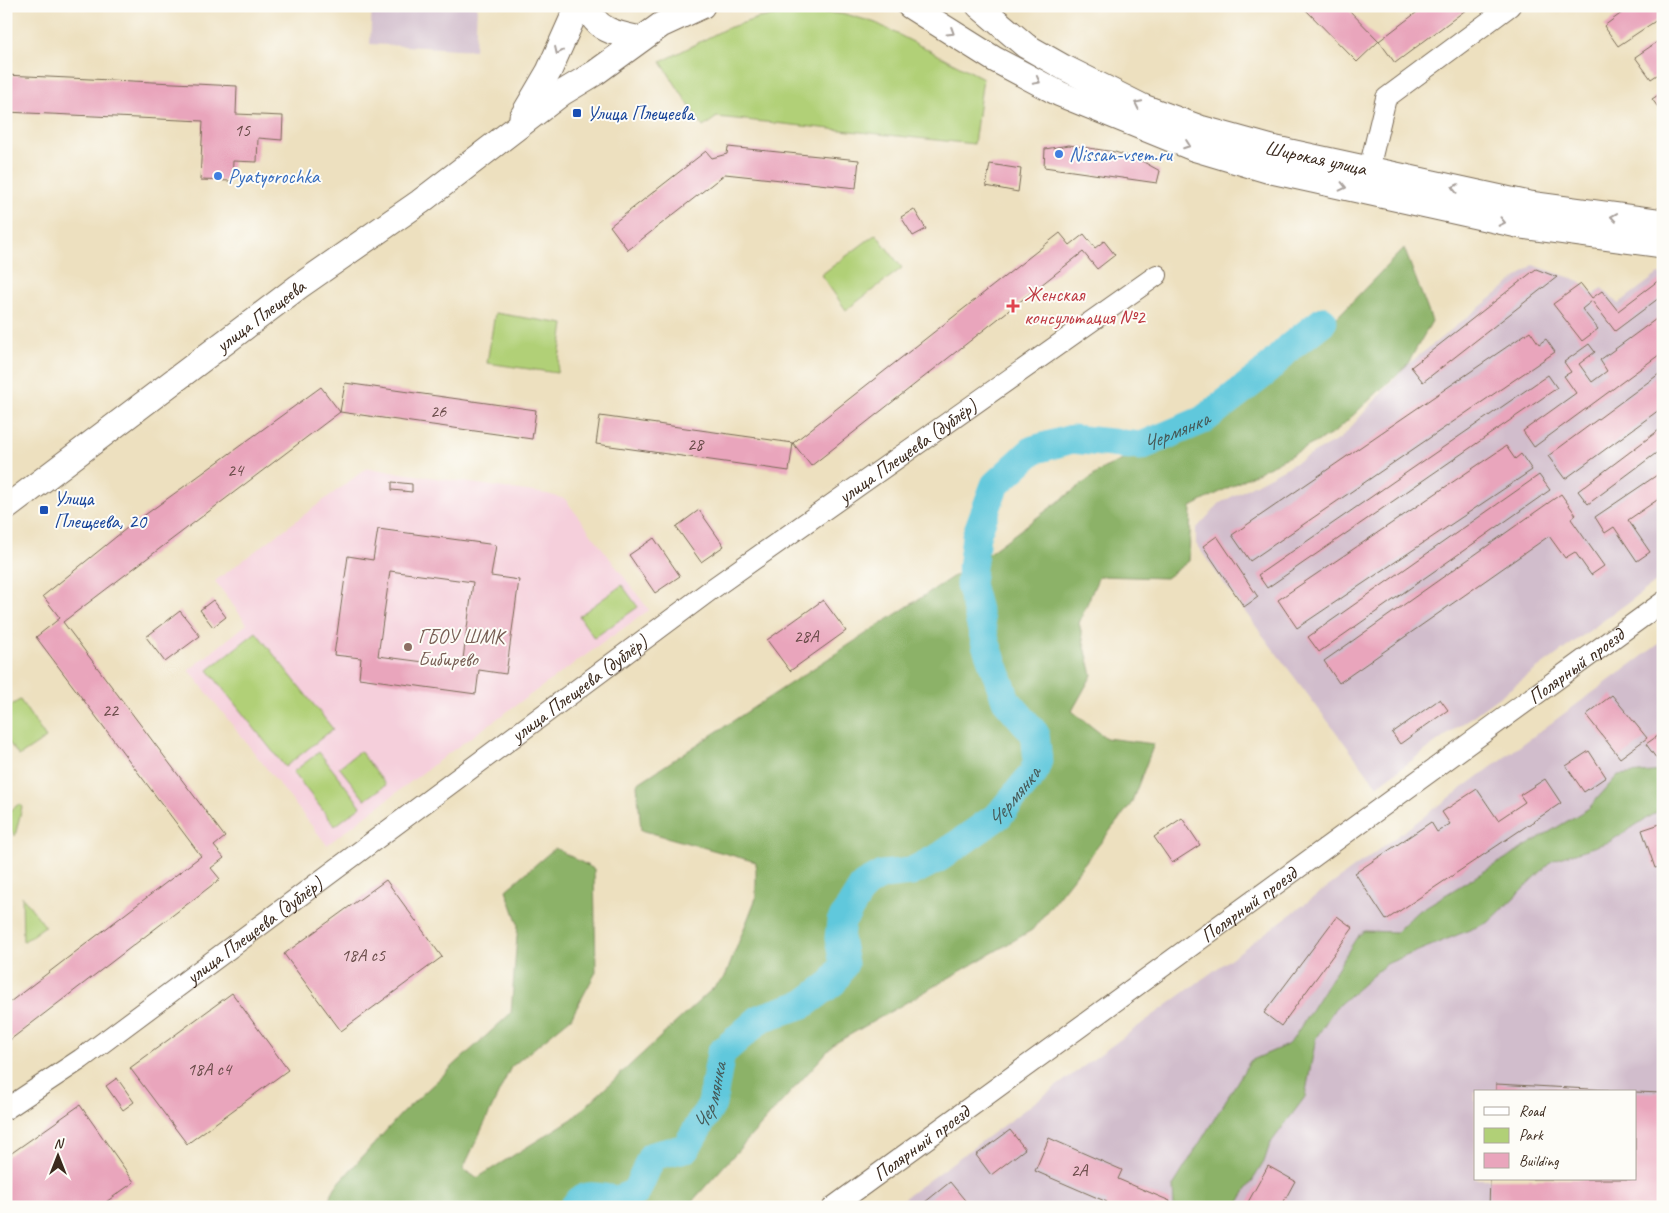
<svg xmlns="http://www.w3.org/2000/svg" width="1669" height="1213" font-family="Caveat,sans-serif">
<rect width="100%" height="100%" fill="#fdfcf7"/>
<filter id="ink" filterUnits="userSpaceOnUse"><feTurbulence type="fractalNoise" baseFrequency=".02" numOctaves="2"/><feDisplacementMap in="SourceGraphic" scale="10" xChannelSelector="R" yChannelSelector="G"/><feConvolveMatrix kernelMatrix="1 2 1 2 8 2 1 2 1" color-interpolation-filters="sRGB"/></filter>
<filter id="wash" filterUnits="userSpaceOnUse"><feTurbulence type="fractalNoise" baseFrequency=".0096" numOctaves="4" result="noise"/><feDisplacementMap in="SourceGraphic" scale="20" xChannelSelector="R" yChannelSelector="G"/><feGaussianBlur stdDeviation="1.12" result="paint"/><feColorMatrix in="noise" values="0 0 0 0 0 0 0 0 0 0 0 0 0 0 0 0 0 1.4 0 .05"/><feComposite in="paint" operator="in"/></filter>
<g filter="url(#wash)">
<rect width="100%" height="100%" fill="#ede0bf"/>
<path fill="#f5cfdb" d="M367 468 547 494 565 499 649 610 449 753 327 845 189 670 247 624 215 581Z"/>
<path fill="#d1bdcc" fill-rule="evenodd" d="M372 6H477L475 50 370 44Z
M1533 265 1580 281 1594 295 1602 288 1618 304 1658 274 1663 275V577L1377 786 1236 600 1196 544V529L1220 503 1340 439 1407 365Z
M1663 641V1207H892ZM1475 1092H1635V1179H1475Z"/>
<path fill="#b1d077" stroke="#767d4a" d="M810 11 849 15 876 23 983 78 974 144 717 117 703 127 661 62 725 29 758 18Z
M876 234 902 268 846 310 821 275Z
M495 313 564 324 557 373 487 363Z
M622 585 638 607 594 638 579 616Z
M256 632 333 729 285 767 208 670Z
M20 700 46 738 19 756 6 739V708Z
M360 751 386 785 365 800 339 767Z
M319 752 361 806 335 826 293 772Z
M19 804 22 807 15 836 6 824V814Z
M22 896 45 926 23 942Z"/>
<path fill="#8cb268" stroke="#646e43" d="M1404 248 1432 321 1407 365 1334 433 1191 507 1189 561 1166 578 1099 576 1079 623 1092 675 1072 711 1106 738 1154 744 1131 804 1032 930 834 1044 687 1207H324L336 1186 402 1113 511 1013 518 924 506 890 555 848 594 869 596 972 571 1018 511 1067 463 1169 477 1178 572 1119 725 977 756 898V862L641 830 637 784 989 553 1104 468 1213 422 1317 338Z
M1663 771V808L1609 842 1553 860 1489 922 1386 964 1335 1008 1316 1038 1305 1097 1270 1144 1264 1162 1236 1207H1174L1173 1186 1250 1061 1287 1045 1293 1039 1357 937 1364 931 1396 932 1417 912 1589 808 1618 775Z"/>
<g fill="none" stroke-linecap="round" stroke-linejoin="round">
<path stroke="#60c8dc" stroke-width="29" id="s1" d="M574 1207C585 1189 602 1200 617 1200 623 1199 631 1194 636 1192L652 1156 686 1148 712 1104 721 1053 761 1018 804 1004 833 982 844 964 839 938 841 922 864 885 882 875 911 872 940 857 999 815 1033 774 1038 760 1035 734 1006 700 986 644 970 584 976 536 995 485 1033 450 1072 439 1141 446 1203 420 1263 374 1290 347 1323 321"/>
</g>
<g id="blocks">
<path fill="#e9a5bc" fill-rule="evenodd" d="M1302 6H1345L1379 41 1357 62Z
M1425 6H1471L1395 63 1379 41Z
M1631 6H1656L1663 16 1618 46 1604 26Z
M1663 38V71L1651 79 1635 57Z
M6 75 237 86 236 114 283 116 282 140 258 138 257 162 233 161 232 181 200 180 203 121 6 112Z
M1663 92V114L1652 99Z
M1069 145 1115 152 1140 160 1160 171 1157 183 1044 167 1045 149Z
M728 147 859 160 856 188 725 174 628 250 610 226 706 151 712 158 727 154Z
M990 164 1021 169 1018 192 986 186Z
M914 209 926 229 913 236 901 217Z
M1060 233 1070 245 1084 234 1095 248 1104 241 1115 255 1097 269 1083 252 811 466 793 443Z
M1536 269 1557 277 1423 382 1411 367Z
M1663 277V295L1615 331 1592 301 1582 309 1598 329 1582 341 1553 304 1581 284 1592 298 1602 291 1618 311Z
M1663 314V352L1534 447 1523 431 1576 393 1564 376 1571 372 1564 362 1589 344 1595 352 1579 364 1592 382 1607 371 1600 360Z
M1530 331 1539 344 1546 339 1555 352 1250 561 1232 535Z
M1663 371V407L1565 479 1548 456Z
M1548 375 1557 388 1267 588 1258 575Z
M345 383 536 410 532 439 340 412 63 622 225 837 214 846 224 858 211 868 220 879 6 1043V1005L201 856 36 637 60 618 43 596 127 528 321 387 340 412Z
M600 416 793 443 789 471 596 444Z
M1663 427V448L1588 504 1578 491Z
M1506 446 1515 459 1521 454 1532 470 1297 628 1278 600Z
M1663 471V496L1628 520 1650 552 1637 561 1614 527 1605 533 1595 517Z
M1539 475 1550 490 1319 652 1308 637Z
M392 482 412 484V492L392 490Z
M1561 494 1576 515 1571 519 1604 566 1591 575 1575 552 1565 558 1549 536 1339 683 1324 661Z
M699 510 724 546 701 562 676 527Z
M378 529 496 545 491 576 519 580 506 674 479 670 476 694 359 678 361 658 334 655 348 556 373 560ZM390 571 473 582 462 667 378 656Z
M1217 536 1258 597 1244 607 1203 546Z
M654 538 680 576 655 593 629 555Z
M213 600 226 617 213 627 200 610Z
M823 600 846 631 790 671 767 640Z
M180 611 200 636 165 662 146 637Z
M1612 695 1647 738 1620 758 1586 715Z
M1440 699 1448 710 1400 744 1392 733Z
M1663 732V759L1659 762 1646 744Z
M1589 751 1606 777 1584 792 1566 766Z
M1545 779 1561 803 1386 920 1355 873 1431 822 1437 832 1450 824 1442 812 1477 789 1498 820 1525 802 1520 795Z
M1182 818 1200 845 1172 863 1154 837Z
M1663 823V866L1655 868 1642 830Z
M386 880 442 957 341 1031 284 954Z
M1337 916 1353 928 1281 1026 1264 1013Z
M232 993 288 1070 187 1144 130 1068Z
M117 1078 134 1102 123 1110 106 1086Z
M1496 1084 1608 1090 1607 1092H1496Z
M1635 1092 1663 1093V1207H1489L1490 1179H1635Z
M80 1105 134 1182 99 1207H6V1157Z
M1010 1130 1025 1149 991 1175 976 1155Z
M1049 1138 1122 1170 1118 1179 1170 1201 1168 1207H1104L1107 1202 1035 1171Z
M1268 1166 1295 1181 1281 1207H1252L1247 1204Z
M950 1182 968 1204 965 1207H919Z"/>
</g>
</g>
<g filter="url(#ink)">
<use href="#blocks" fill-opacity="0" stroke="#796a56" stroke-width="1"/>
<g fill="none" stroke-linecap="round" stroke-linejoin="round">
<g stroke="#796a56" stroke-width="22">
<g id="minor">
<path d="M1369 169 1386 98 1510 6"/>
<path id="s2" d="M6 1109 81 1059 712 589 1157 275"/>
<path id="s3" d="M833 1207 1663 602"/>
</g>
</g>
<g stroke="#796a56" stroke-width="27">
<g id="major">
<path d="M587 6C596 31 617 34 641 39"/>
<path d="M910 6 994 59 1060 94 1193 148 1267 170 1522 226 1663 245"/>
<path id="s4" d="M979 6 1026 46 1063 67 1143 107 1200 128 1272 148 1529 204 1663 222"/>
<path d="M522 117 549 71 578 6"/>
<path id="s5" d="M6 508 298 287 420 202 562 93 595 73 661 25 702 6"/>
</g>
</g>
<use href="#minor" stroke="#fff" stroke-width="20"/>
<use href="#major" stroke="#fff" stroke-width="25"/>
</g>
<defs><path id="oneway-chevron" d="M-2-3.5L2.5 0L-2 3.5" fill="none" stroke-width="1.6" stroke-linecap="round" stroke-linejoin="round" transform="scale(1.25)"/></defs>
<g stroke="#a79f9a">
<use href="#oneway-chevron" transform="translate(951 32) rotate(32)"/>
<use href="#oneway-chevron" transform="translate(558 51) rotate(115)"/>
<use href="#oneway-chevron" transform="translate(1037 81) rotate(28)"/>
<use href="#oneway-chevron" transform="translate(1138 104) rotate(-154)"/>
<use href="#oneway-chevron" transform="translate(1187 145) rotate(20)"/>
<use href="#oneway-chevron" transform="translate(1343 187) rotate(13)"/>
<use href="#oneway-chevron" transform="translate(1455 188) rotate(-168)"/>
<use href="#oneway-chevron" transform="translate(1614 217) rotate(-172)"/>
<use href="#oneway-chevron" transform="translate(1502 222) rotate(12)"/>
</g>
</g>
<g fill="#1a4fb4" stroke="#fdfcf7" stroke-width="2">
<rect x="572" y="108" width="10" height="10" rx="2.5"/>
<rect x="39" y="505" width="10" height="10" rx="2.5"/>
</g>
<g fill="#3f7fe0" stroke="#fdfcf7" stroke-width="2">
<circle cx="1059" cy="154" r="5"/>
<circle cx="218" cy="176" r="5"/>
</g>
<path fill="#e0444e" stroke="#fdfcf7" stroke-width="2" d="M1010.5 298.5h5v5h5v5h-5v5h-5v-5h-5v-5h5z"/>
<circle fill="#8d6e63" stroke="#fdfcf7" stroke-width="2" cx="408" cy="647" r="5"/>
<g text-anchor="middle" stroke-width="4" stroke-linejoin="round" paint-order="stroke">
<g font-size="18" fill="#664946">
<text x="242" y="136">15</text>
<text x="438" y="417">26</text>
<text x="695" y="450">28</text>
<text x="235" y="476">24</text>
<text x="806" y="642">28А</text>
<text x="110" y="716">22</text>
<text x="363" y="961">18А с5</text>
<text x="209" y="1075">18А с4</text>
<text x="1079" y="1176">2А</text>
</g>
<g font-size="20" fill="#164399" stroke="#fdfcf7" text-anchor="start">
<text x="587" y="120">Улица Плещеева</text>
<text x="54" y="505">Улица<tspan x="54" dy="23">Плещеева, 20</tspan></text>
</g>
<g font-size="20" fill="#366cbe" stroke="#fdfcf7" text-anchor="start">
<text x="1069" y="161">Nissan-vsem.ru</text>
<text x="228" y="183">Pyatyorochka</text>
</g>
<g font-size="20" fill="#3b2a1e" stroke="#fdfcf7">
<text dy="7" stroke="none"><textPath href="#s4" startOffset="374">Широкая улица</textPath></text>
<text dy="7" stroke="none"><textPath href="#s5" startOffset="319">улица Плещеева</textPath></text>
<text dy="7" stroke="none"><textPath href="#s2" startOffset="1116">улица Плещеева (дублёр)</textPath></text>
<text dy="7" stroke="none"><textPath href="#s3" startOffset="919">Полярный проезд</textPath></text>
<text dy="7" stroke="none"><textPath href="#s2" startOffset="711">улица Плещеева (дублёр)</textPath></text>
<text dy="7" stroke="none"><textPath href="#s3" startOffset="514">Полярный проезд</textPath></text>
<text dy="7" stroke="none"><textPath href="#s2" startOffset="306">улица Плещеева (дублёр)</textPath></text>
<text dy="7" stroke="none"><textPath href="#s3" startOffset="109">Полярный проезд</textPath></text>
</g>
<g font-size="20" fill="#be3a42" stroke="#fdfcf7" text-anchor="start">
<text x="1024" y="301">Женская<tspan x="1024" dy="23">консультация №2</tspan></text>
</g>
<g font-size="20" fill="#785e54" stroke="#fdfcf7" text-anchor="start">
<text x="418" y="643">ГБОУ ШМК<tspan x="418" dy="23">Бибирево</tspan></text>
</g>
<g font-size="21" font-style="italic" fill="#465957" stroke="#fdfcf7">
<text dy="7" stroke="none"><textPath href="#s1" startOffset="1204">Чермянка</textPath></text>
<text dy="7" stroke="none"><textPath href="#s1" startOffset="665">Чермянка</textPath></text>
<text dy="7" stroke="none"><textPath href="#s1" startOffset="200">Чермянка</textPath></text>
</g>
</g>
<rect width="1669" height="1213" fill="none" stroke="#fdfcf7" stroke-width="25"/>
<rect x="1474" y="1090" width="162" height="90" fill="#fdfcf7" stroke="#afa8a0"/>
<rect x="1484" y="1107" width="25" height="8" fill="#ffffff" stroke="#afa8a0"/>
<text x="1519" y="1116" font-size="15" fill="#3b2a1e">Road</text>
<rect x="1484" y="1128" width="25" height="15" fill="#b1d077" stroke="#afa8a0"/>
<text x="1519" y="1140" font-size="15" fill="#3b2a1e">Park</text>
<rect x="1484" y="1153" width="25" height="15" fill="#e9a5bc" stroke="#afa8a0"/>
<text x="1519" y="1166" font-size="15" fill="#3b2a1e">Building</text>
<g transform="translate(58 1156)" stroke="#fdfcf7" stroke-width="4" paint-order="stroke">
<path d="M0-4L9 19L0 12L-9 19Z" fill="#3b2a1e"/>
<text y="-8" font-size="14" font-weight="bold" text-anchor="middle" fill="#3b2a1e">N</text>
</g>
</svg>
